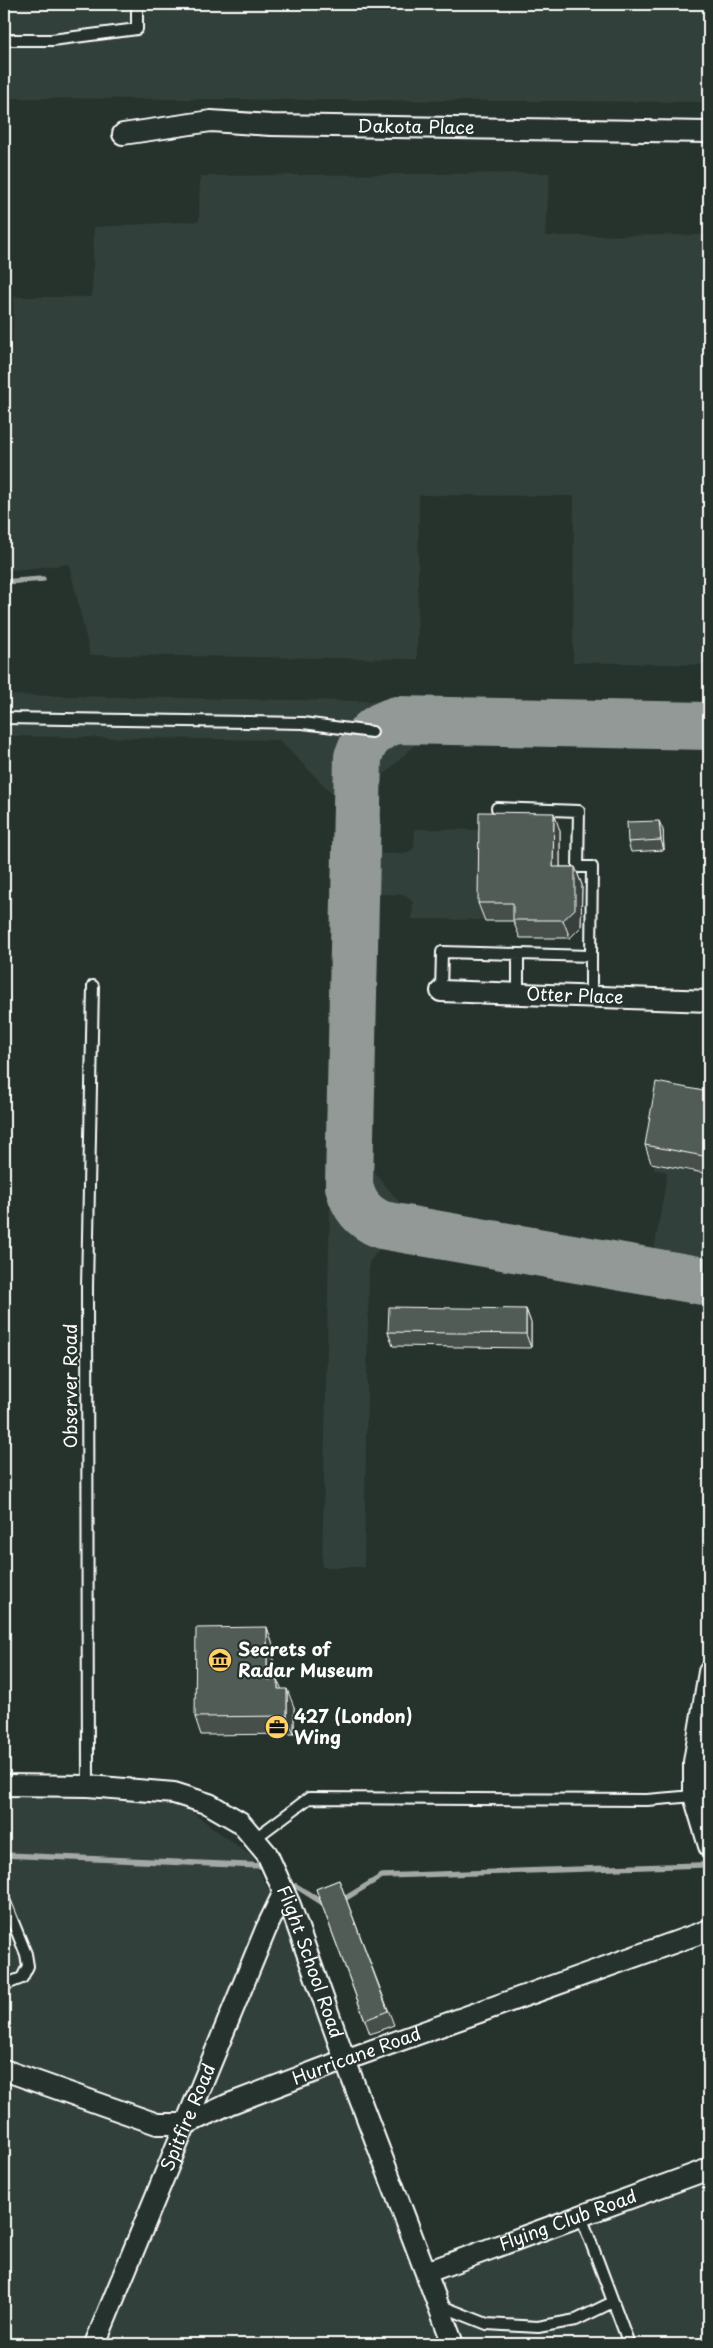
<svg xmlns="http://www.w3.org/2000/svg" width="713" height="2348" font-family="'Playpen Sans',sans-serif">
<rect width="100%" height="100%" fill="#26332d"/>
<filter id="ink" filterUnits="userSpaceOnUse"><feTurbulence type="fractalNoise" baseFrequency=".02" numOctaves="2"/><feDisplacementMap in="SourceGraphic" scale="10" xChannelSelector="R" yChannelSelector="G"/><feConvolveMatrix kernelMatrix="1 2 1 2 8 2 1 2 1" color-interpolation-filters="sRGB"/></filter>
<g filter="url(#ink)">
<path fill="#333f3a" d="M4 4H709V102L4 98Z
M550 173 545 236 705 235 707 384 709 393V665L573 662 574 496 419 495 417 659 90 655 69 564 5 571 14 297H92L94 227 199 221 200 176Z
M4 695 709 707V746L418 742 377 781 376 846 383 854 407 853 414 848 415 829 486 830 484 920 412 919 413 902 406 895 382 894 376 900 371 1168 404 1208 654 1251 667 1174 665 1171 654 1170 655 1164 709 1174V1220L702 1261 709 1262V1302L383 1244 369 1262 364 1567H322L339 800 279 740 4 736Z
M4 1791 79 1792 181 1804 251 1856 291 1933 334 2065 419 2272 709 2161V2344H4Z"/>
<path fill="#3e4944" stroke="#9ea4a2" d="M709 1724V1806C702 1776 704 1754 709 1724Z"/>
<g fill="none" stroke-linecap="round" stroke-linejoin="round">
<path stroke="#a4a9a7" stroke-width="5.5" d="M4 582 43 579
M4 1855 265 1866
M296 1886 326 1905
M341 1901 382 1876 701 1865"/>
<path stroke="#929996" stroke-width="48" d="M709 726 397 720C376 726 365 736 358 757L349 1186C354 1206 363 1217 382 1225L709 1282"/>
<g stroke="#fff" stroke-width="14">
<path id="lane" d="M4 40H52L137 29V4
M4 718 303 723 372 732
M441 991 442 952 591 956 592 867H578L579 811 497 808
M518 994V954
M591 996V956
M88 1786 87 1287 93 986
M254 1839 309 1798 647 1800 694 1796
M4 1900 26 1954 28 1966 22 1978 4 1985
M581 2216 629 2344
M439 2305 487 2324 538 2327 576 2320 613 2302"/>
</g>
<g stroke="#fff" stroke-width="24">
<g id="street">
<path id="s1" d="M123 134 211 121 271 125 709 132"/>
<path id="s2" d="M441 991 709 1001"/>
<path d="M709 1672 694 1762V1796L709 1846"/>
<path id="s3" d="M4 1785 88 1786 174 1793 209 1804 240 1822 267 1854 290 1905 345 2060 453 2344"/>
<path id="s4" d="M4 2070 157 2124H186L229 2104 345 2060 709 1930"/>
<path id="s5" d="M427 2272 709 2169"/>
<path id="s6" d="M95 2344 266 1929 284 1892"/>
</g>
</g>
<use href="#lane" stroke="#26332d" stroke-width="10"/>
<use href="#street" stroke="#26332d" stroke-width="20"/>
</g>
<path fill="#464f4b" stroke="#fff" d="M663 830 664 850 631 852 628 842Z
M560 831V867H575L582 885 581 927 570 938H520L513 921H485L478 903Z
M709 1092V1174L651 1163 645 1145Z
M526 1309 531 1323V1348L393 1346 388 1332Z
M273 1645V1680L294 1707V1734L201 1735 195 1717Z
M339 1880 394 2025 370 2034 316 1889Z"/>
<path fill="#39403d" stroke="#fff" d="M554 813 560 831V885L553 867Z
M659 821 663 830 664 850 661 840Z
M575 867 582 885 581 927 570 938 563 920Z
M526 1309 531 1323V1348L526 1334Z
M267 1627 273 1645V1698L267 1680Z
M278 1680 285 1698 278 1689Z
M287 1689 294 1707V1734L287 1716Z"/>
<path fill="#515c57" stroke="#fff" d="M705 799H709V852Z
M479 812 554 813 553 867H575V909L563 920H513V903H478Z
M659 821 661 840 628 842 627 822Z
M656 1082 709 1092V1157L645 1145Z
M389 1307 526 1309V1334L388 1332Z
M267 1627V1680H278V1689H287V1716L195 1717 196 1628Z
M339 1880 388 2011 365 2020 316 1889Z"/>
</g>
<defs>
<g id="museum-disc" transform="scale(1.25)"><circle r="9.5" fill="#ffd166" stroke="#26332d"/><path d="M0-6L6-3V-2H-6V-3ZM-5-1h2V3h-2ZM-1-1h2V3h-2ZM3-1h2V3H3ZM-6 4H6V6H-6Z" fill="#111"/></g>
<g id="office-disc" transform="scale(1.25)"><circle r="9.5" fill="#ffd166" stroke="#26332d"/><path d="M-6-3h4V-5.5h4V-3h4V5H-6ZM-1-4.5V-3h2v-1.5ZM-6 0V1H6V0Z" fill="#111"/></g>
</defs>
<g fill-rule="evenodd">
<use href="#museum-disc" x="220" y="1660"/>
<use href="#office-disc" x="277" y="1727"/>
</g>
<g text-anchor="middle" stroke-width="4.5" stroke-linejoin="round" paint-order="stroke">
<g font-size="18" fill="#fff" stroke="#26332d">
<text dy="6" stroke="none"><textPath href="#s1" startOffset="294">Dakota Place</textPath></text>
<text dy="6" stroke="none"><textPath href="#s2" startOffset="134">Otter Place</textPath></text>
<text transform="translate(71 1386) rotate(-90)" y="6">Observer Road</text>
<text dy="6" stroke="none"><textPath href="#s3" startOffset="401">Flight School Road</textPath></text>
<text dy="6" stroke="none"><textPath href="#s4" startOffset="375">Hurricane Road</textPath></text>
<text dy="6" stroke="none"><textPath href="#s6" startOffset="245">Spitfire Road</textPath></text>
<text dy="6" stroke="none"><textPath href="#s5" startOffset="150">Flying Club Road</textPath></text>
</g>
<g font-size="18" font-weight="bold" fill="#fff" stroke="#26332d" text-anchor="start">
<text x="238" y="1656">Secrets of<tspan x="238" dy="21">Radar Museum</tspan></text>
<text x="294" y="1723">427 (London)<tspan x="294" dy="21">Wing</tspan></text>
</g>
</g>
<rect width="713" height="2348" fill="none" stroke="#26332d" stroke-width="20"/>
<rect x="10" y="10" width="693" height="2328" fill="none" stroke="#fff" stroke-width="2" filter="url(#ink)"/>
</svg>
